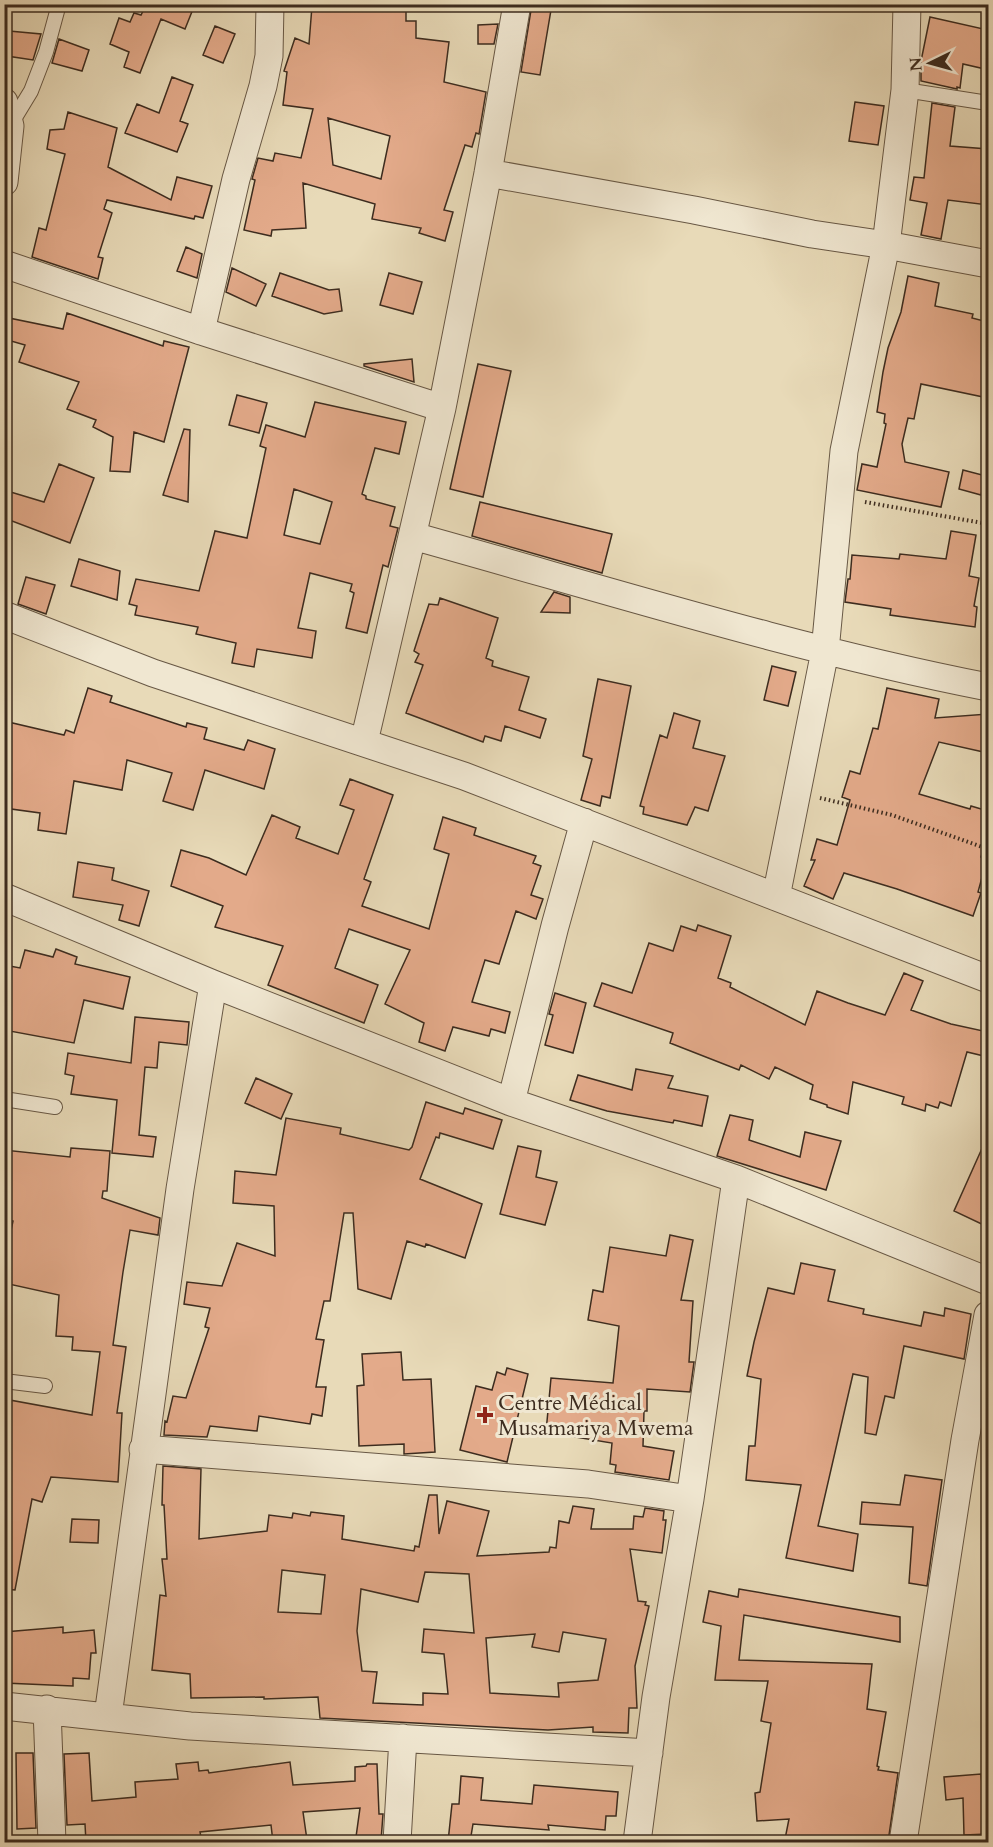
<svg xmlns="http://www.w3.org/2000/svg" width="993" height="1847" font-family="Cardo,serif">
<rect width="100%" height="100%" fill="#e8dab8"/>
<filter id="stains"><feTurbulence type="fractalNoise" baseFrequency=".00333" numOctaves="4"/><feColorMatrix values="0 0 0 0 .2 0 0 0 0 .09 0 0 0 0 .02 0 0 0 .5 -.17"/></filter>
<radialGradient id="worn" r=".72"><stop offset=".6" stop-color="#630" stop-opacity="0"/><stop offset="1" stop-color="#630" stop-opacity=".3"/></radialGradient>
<path fill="#e3aa8a" stroke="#3d2c1f" stroke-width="1.5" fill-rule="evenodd" d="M129 4H195L185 29 161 19 140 73 124 67 129 52 110 44 119 18 130 22 134 13 141 15 143 11Z
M532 4H552L540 75 521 72Z
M312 6 406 11V21H416V38L449 42 444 82 486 92 479 134 476 133 472 147 465 145 444 210 453 212 445 241 419 233 421 228 372 219 375 204 303 183 306 228 272 230 271 236 244 230 255 180 252 179 258 158 273 161 275 153 301 158 313 109 283 105 287 72 284 71 295 38 309 44ZM328 118 390 136 381 179 333 165Z
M930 17 988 30V51L985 69 963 64 960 88 957 87V89L921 81V61Z
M498 24 494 44H478V25Z
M215 26 235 34 223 63 203 55Z
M9 31 41 34 33 60 7 56Z
M59 39 89 50 82 71 52 63Z
M172 77 193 85 180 121 188 124 177 152 125 133 137 104 159 113Z
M855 102 884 106 878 145 849 141Z
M932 103 955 107 950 146 988 149V205L948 200 941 239 921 235 927 203 910 200 914 177 924 178Z
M68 112 117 128 108 167 171 200 177 177 212 186 203 218 195 216 194 219 107 200 104 209 112 213 98 257 103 258 98 279 32 257 39 228 46 230 65 154 47 149 50 130 64 129Z
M186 247 202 254 197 278 177 271Z
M232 268 266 284 256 306 226 292Z
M280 273 329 290 339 289 342 311 324 314 272 296Z
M389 273 422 282 413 314 380 305Z
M908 276 939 283 935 306 973 314 972 318 988 322V398L921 384 914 419 908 418 902 444 905 462 949 472 941 507 857 490 862 464 877 467 886 424 884 423 885 414 877 412 883 372 888 348 901 312Z
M67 313 163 346 164 341 189 347 164 442 134 432 130 472 110 471 113 437 93 427 96 420 67 409 79 382 19 362 25 345 4 339V317L63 329Z
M412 359 414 382 364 366V364Z
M478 364 511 371 483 497 450 489Z
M237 395 267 403 259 433 229 425Z
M315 402 406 422 399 454 375 448 362 494 366 496V499L395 507 390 526 398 528 388 567 383 565 367 633 346 628 354 593 350 591 352 584 310 573 298 628 316 631 312 658 257 649 254 667 232 663 236 643 196 634 198 627 135 615 137 606 129 604 136 579 199 591 215 531 247 538 266 448 260 446 266 425 305 437ZM294 489 332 502 320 544 284 535Z
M184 429 190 430 188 502 163 495Z
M59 464 94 478 70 543 4 518V490L44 502Z
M963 470 986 476 981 495 959 489Z
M480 502 612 534 602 573 472 536Z
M951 531 976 535 969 576 979 578 974 606 977 607 975 627 890 615 891 609 845 602 848 579H850L852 555 899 559 900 554 946 559Z
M79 559 120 571 117 600 71 586Z
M26 577 55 585 46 614 18 604Z
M554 592 570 597V613L541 612Z
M440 598 498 618 486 658 493 661 492 666 529 677 519 710 546 719 540 738 505 726 501 741 485 736 483 742 406 713 423 665 415 662 419 654 414 651 429 604 438 605Z
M772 666 796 672 788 706 764 700Z
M598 679 631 686 610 798 602 796 600 806 581 800 592 759 583 756Z
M88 688 112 696 110 702 186 727 187 723 207 728 204 739 244 750 248 740 275 749 264 789 205 770 193 810 163 801 172 773 127 760 122 790 74 781 66 834 38 830 40 813 4 808V721L64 735 66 730 74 733Z
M887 688 939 699 935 718 988 714V753L939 742 919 794 970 809 971 806 988 811V833L981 857 987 859 978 892 981 893 973 916 897 889 844 873 833 899 804 886 815 860H811L817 839 837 845 850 800 842 797 850 771 860 774 873 728 878 729Z
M674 713 700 721 693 748 725 756 708 811 695 807 687 825 643 814 644 807 640 806 660 735 667 738Z
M350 779 393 795 364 879 371 882 362 906 429 929 449 854 434 849 443 817 476 828 474 835 536 856 533 863 541 866 531 895 543 899 536 919 516 911 499 964 485 960 472 1002 510 1012 505 1033 491 1029 489 1036 453 1027 445 1051 419 1042 424 1023 385 1004 410 950 349 929 335 968 378 985 364 1023 268 985 283 946 215 927 223 906 171 886 181 850 209 858 246 875 272 815 300 827 296 838 338 854 354 810 340 805Z
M78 862 114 868 112 880 149 891 139 926 119 920 123 905 73 897Z
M698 925 731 936 718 978 731 983 730 987 805 1025 817 991 848 1003 885 1015 904 973 923 981 911 1010 951 1024 988 1032V1057L967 1052 951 1106 940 1102 938 1108 926 1104 925 1111 902 1104 904 1097 853 1082 848 1114 827 1107V1105L810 1099 813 1085 775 1067 769 1079 741 1065 739 1070 670 1043 673 1033 594 1006 602 983 632 993 649 943 673 951 681 926 696 931Z
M56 949 77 957 75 964 130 977 123 1009 84 1000 74 1043 4 1030V965L20 968 25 950 53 957Z
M555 993 586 1003 573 1053 545 1045 553 1015 549 1014Z
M135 1017 189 1022 187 1045 159 1042 157 1068 145 1067 139 1135 156 1137 153 1157 112 1153 117 1100 71 1094 74 1076 65 1074 68 1053 131 1063Z
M636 1069 673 1076 668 1088 708 1096 702 1126 674 1120 673 1123 607 1111 570 1100 578 1075 632 1090Z
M256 1078 292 1094 281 1119 245 1103Z
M426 1102 463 1114 465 1108 502 1120 493 1149 440 1133 439 1138 436 1137 420 1179 482 1204 465 1258 426 1244 425 1247 407 1241 391 1299 358 1289 353 1213H344L330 1301H324L316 1339 324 1340 316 1387H326L322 1416 312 1414 310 1424 259 1416 257 1431 210 1426 207 1437 164 1435 165 1421 167 1422 173 1396 186 1398 209 1328 205 1327 210 1308 184 1304 187 1282 222 1286 237 1243 275 1256 274 1206 233 1203 235 1171 276 1175 286 1118 341 1128 340 1134 409 1150 412 1147Z
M730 1115 753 1120 749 1140 800 1157 805 1132 841 1141 826 1190 717 1156Z
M988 1135V1227L954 1211Z
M518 1146 541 1151 536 1177 557 1182 545 1225 500 1214Z
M71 1148 110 1151 107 1191H103L102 1198 160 1218 158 1235 130 1230 123 1272 113 1345 126 1347 117 1413H122L118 1482 51 1477 42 1502 32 1499 15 1590 4 1589V1399L92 1415 100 1352 72 1350 73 1337 56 1336 59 1295 4 1283V1263L13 1221 4 1219V1150L70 1157Z
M670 1235 693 1240 681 1300 693 1301 689 1362H694L690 1392 647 1389V1411H644L643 1446 674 1451 669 1480 615 1472 616 1465 610 1464 612 1443 546 1432 551 1378 613 1383 619 1326 588 1320 593 1290 603 1292 610 1247 666 1256Z
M801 1263 835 1270 828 1301 864 1309 863 1314 921 1326 924 1312 944 1316 945 1308 971 1314 964 1359 904 1346 894 1398 885 1396 876 1435 865 1433 868 1377 853 1374 818 1526 858 1534 853 1571 786 1558 801 1485 746 1480 749 1446H755L761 1379 747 1376 754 1342 768 1288 794 1294Z
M401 1352 403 1380 431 1379 435 1452 404 1454V1444L359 1446 357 1386 364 1385 362 1354Z
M507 1368 528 1374 507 1462 460 1450 476 1386 492 1390 497 1372 505 1375Z
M163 1466 201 1469 199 1539 267 1531 269 1515 292 1518 293 1513 310 1516 311 1512 344 1516 342 1539 414 1551 415 1546 419 1547 429 1495H437L439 1534 447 1501 489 1511 477 1556 549 1552 550 1547 556 1548 559 1521 569 1523 573 1506 594 1509 591 1529H633L634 1516 643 1517 645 1508 664 1511 663 1520H666L662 1553 630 1549 638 1601 646 1602 645 1605 649 1606 635 1666 637 1708H629L628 1733 593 1732V1727L548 1730 320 1718 318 1697 264 1699V1697L191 1698 190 1674 152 1670 160 1595 166 1596 162 1559H167L164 1505H162ZM282 1570 325 1575 321 1614 278 1612ZM425 1572 469 1574 474 1633 424 1629 422 1652 444 1654 448 1694 423 1693V1705L373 1703 377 1672 362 1671 357 1631 361 1589 418 1602ZM563 1632 606 1639 598 1680 558 1683 559 1697 490 1693 486 1638 535 1634 532 1647 559 1652Z
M905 1475 942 1480 927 1586 909 1583 913 1527 860 1524 862 1502 900 1505Z
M72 1519 99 1520 98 1543 70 1542Z
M739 1589 900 1617V1642L744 1615 739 1660 872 1664 867 1709 886 1712 877 1766 879 1767 878 1770 898 1773 888 1842H809L785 1839 789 1819 757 1821 755 1793 760 1792 771 1723 761 1721 768 1681 715 1680 721 1626 703 1622 709 1591 738 1597Z
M63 1627V1633L94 1630 96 1653H91L89 1679 73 1678V1686L4 1683V1632Z
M16 1753H33L36 1828 17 1829Z
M89 1753 92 1801 136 1797 135 1782 178 1779 176 1764 198 1762 199 1771 208 1770 209 1773 290 1762 293 1785 355 1781V1767L366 1766 367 1764H377L379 1814H383L381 1841 356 1837 360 1808 303 1812 307 1840 288 1842H273L271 1825 200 1832 202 1842H86L85 1824 67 1825 64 1754Z
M981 1774 985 1813H988V1834L964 1835 963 1798 946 1800 944 1777Z
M461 1776 483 1778 481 1800 532 1804 534 1785 618 1792 616 1816H606L605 1830 548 1825 549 1830 473 1824 470 1842H448L452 1804H459Z"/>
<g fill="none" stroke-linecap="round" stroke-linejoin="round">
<g stroke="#685845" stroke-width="16">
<path id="service" d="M905 90 988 103
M11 124 31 91 46 52 59 4
M4 1099 55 1107
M4 1381 45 1386"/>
</g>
<g stroke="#685845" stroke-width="29">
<path id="minor" d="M4 102 10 126 4 182
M488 173 694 210 812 234 886 245 988 264
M4 264 201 331 442 408
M201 331 236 179 263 86 269 56 270 4
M413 536C604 589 794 649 988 687
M4 615 153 673 464 776 988 979
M364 742 442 408 488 173 517 4
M4 897 213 984 511 1102 736 1179 988 1281
M776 897 825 651 844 451 886 245 905 90 907 4
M511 1102 555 926 584 822
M143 1449 588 1484 690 1499
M4 1706 190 1726 649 1753
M47 1709 52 1842
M108 1716 180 1189 213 984
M397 1842 403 1738
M637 1842 656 1697 690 1499 736 1179
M903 1842 965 1440 988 1315"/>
</g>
<path stroke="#3d2c1f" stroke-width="4" stroke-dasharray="1.5 3" stroke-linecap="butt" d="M865 502 988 524
M820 798 892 815 988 849"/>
<use href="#service" stroke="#f0e7d1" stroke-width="14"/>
<use href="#minor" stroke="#f0e7d1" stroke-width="27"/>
</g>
<path fill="#8f2418" stroke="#f0e7d1" stroke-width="2" d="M482 1406h6v6h6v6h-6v6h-6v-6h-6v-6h6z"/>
<g text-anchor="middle" stroke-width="6" stroke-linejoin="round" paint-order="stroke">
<g font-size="22" fill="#3d2c1f" stroke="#f0e7d1" text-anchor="start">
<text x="498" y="1410">Centre Médical<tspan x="498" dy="25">Musamariya Mwema</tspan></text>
</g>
</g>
<rect width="993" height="1847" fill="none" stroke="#e8dab8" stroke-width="24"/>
<rect x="6" y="6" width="981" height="1835" fill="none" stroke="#3d2c1f" stroke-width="3"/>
<rect x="12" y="12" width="969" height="1823" fill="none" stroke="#3d2c1f" stroke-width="1.5"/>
<g transform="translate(930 63) rotate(265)" stroke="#f0e7d1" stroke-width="4.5" paint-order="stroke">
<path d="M0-4.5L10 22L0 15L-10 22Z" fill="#3d2c1f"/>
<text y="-9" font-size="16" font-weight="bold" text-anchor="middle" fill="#3d2c1f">N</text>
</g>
<rect width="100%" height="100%" filter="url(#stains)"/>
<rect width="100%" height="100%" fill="url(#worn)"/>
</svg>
